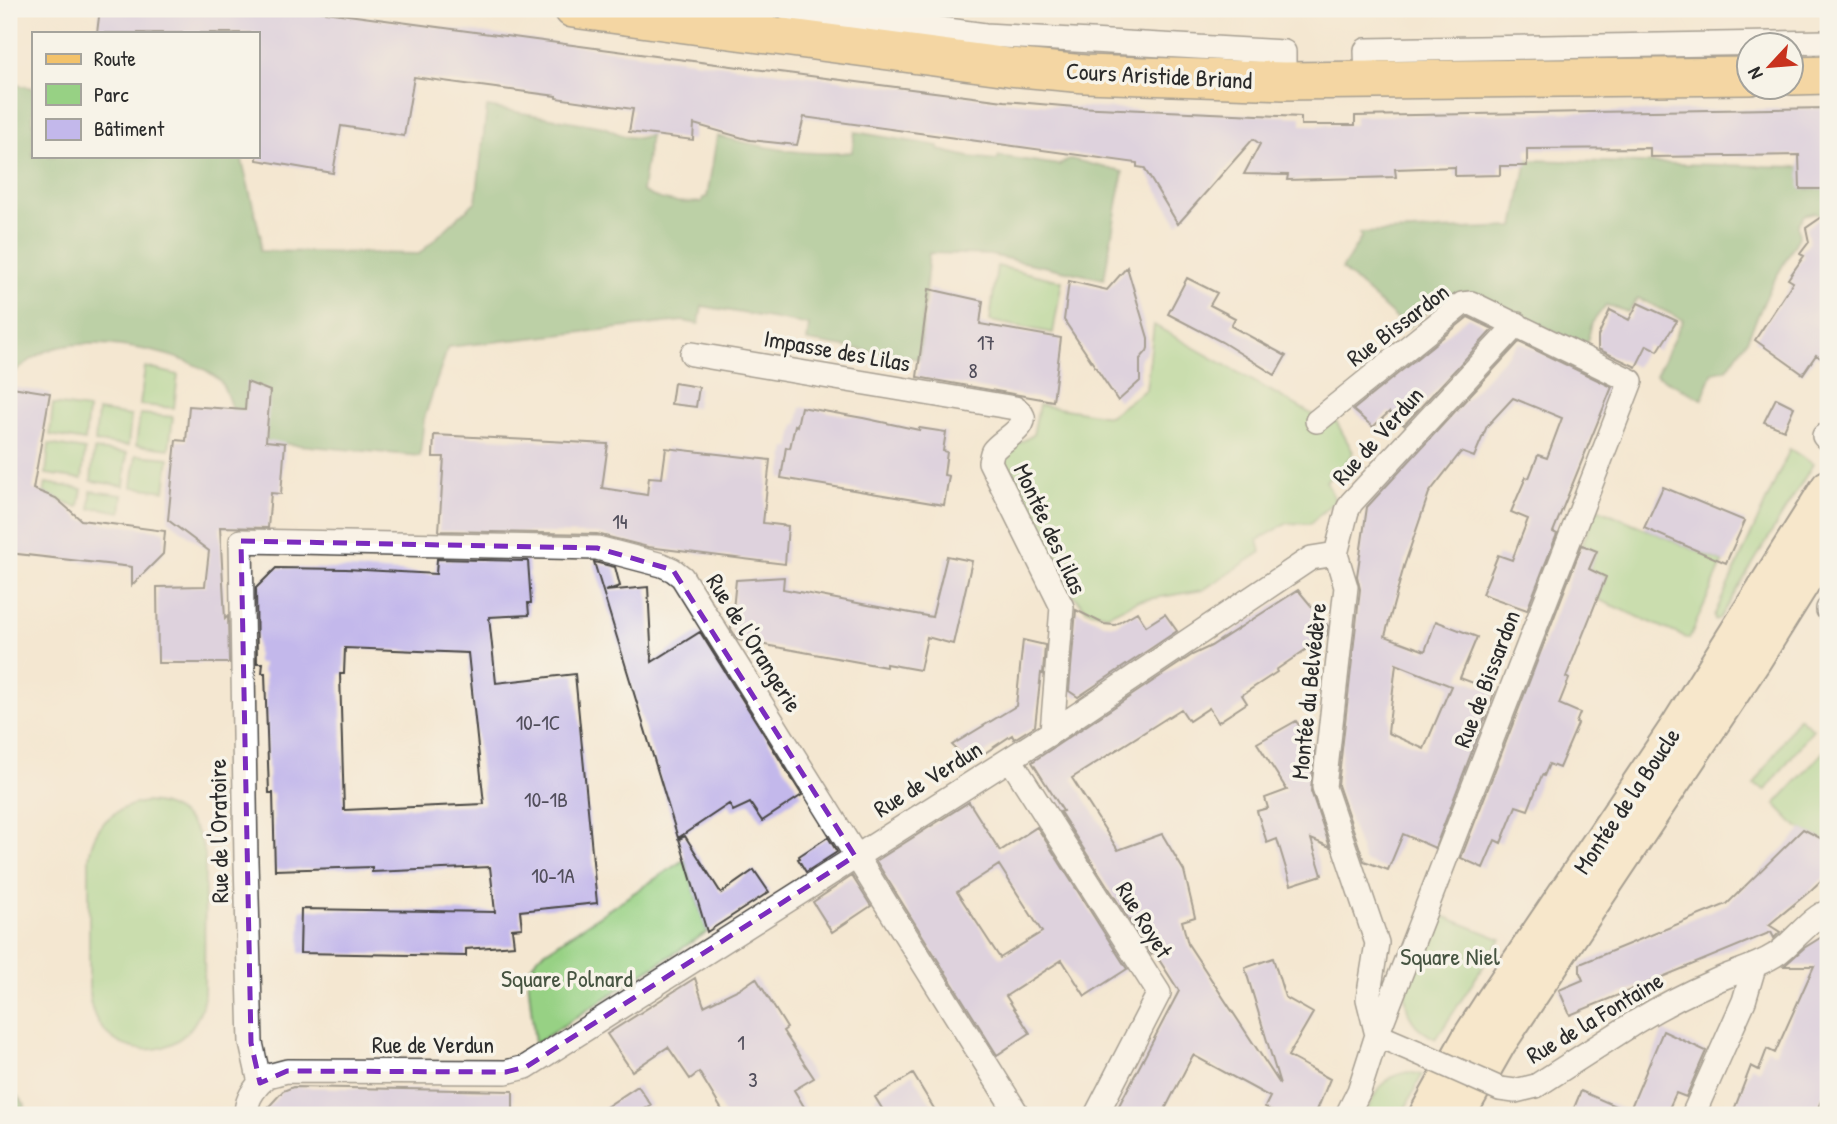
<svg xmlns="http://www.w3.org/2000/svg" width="1837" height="1124" font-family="'Patrick Hand',sans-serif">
<rect width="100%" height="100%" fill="#f7f3e8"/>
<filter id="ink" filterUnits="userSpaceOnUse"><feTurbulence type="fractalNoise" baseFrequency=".0143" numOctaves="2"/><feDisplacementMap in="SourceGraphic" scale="14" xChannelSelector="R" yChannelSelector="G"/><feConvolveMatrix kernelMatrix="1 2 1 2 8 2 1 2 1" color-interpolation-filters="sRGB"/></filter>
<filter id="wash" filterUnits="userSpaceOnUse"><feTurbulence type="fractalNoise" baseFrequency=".00686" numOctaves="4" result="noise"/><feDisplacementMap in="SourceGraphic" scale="28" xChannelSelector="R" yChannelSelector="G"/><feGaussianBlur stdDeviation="1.57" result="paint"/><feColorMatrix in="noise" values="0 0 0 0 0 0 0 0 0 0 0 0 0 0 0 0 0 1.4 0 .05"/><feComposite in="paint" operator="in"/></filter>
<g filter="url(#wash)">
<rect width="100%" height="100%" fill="#f4e7d1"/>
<path fill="#97d184" stroke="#617e58" stroke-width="2" d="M997 266 1062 281 1053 333 990 321Z
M1154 325 1317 417 1336 421 1353 452 1343 467 1326 481 1335 500 1310 524 1288 523 1258 540 1261 552 1203 590 1137 601 1107 615 1087 610 1056 577 1001 466 1000 454 1033 435 1039 405 1109 416 1146 389Z
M145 367 178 375 174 408 140 405Z
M53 404 88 409 85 441 50 435Z
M98 411 131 416 128 446 95 442Z
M140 414 173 417 169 449 136 445Z
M49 444 85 450 82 479 46 474Z
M1790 449 1813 464 1720 618 1715 620 1714 616Z
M94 450 127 453 124 486 91 481Z
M136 455 169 458 165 491 132 487Z
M46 483 82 489 79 507C63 505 59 498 44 493Z
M91 491 123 495 121 512 100 508 90 509Z
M1597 508 1723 562 1689 639 1597 599 1606 577 1589 569 1597 551 1582 545Z
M1799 717 1813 729 1766 790 1754 785Z
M1828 747V842L1797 827 1775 804Z
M145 802C177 803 199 824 205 855L204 997C191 1071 92 1065 89 990V859C92 826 114 807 145 802Z
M685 859 707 932 535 1044 528 979 529 970 537 957Z
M1433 912 1501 939 1436 1039C1414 1028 1406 1017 1405 991Z
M1408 1072 1422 1075 1402 1115H1365C1376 1092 1380 1077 1408 1072Z"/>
<path fill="#79b372" stroke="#526f4e" stroke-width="2" d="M9 83 33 88V156H241L261 238 260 251 419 254 476 201 487 107 604 127 623 136 638 138 650 135 642 191C660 202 681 204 702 202L703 198 707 197 717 136C762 147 806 157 852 152L855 132 939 146V150L969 157 997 160 999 156 1059 165 1071 159 1123 172 1104 279 990 255 929 253 919 359 807 341 809 325 702 306 699 324 683 321 448 347 424 419 420 456 242 440C237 428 227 387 219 380 190 352 97 337 59 347 39 351 24 365 9 377Z
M1527 160 1800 167 1801 189H1828V220L1816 212 1804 215 1798 225 1799 237 1771 286 1747 340 1727 369 1713 372 1702 399 1656 375 1683 320 1638 298 1628 312 1606 305 1592 323 1586 346 1468 292 1450 294 1407 328 1342 269 1361 238 1360 233 1514 227Z
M9 1086 25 1105 24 1115H9Z"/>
<g id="blocks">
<path fill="#c3b8eb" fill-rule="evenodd" d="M100 9H303L662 57 1004 101 1075 107 1301 117V125H1355V116L1828 108V189H1800L1799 155 1650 157V148L1527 149V166H1500V175L1455 176V167L1395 169 1396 177 1287 180 1288 175 1244 174 1260 144 1253 139 1178 224 1144 168 1137 167V163L804 117 797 145 750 140 694 124 693 140 629 132 633 109 556 98V96L414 77 404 136 341 126 333 173 257 160V33H97Z
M1828 213V363L1816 355 1803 374 1755 340 1793 282 1788 279 1804 256 1800 254 1809 242 1806 228Z
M1127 267 1148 338V348L1147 351 1140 359V381L1118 401 1064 320 1069 281 1107 290Z
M1187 278 1217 293 1210 305 1235 318 1231 326 1286 356 1275 375 1222 342 1168 314Z
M929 289 983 301 980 324 1061 338 1053 401 917 377Z
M1638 303 1677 321 1658 351 1647 345 1636 367 1598 349V336L1610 310 1629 320Z
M1468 317 1493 329 1404 425 1389 412 1373 427 1353 410Z
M1519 342 1612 387 1553 532 1557 534 1527 610 1482 594 1498 555 1512 560 1528 519 1511 512 1526 477 1529 478 1538 455 1547 458 1562 418 1513 398 1487 426 1474 457 1461 452 1429 493 1404 566 1385 636 1425 651 1436 621 1477 637 1460 678 1495 691 1435 848 1403 834 1388 870 1364 861 1338 785 1360 589 1357 576 1367 507ZM1396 664 1451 686 1424 749 1388 733Z
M247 382 270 391 266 441 285 443 281 494 271 493 268 528 220 527 225 619 228 616 229 663H158L157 587 205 586 209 551 168 520 176 440 186 441 189 406 245 410Z
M674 383 699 387 696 407 671 404Z
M12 387 50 393 33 489 56 498 81 520 165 531 163 554 132 585V567L9 553V407Z
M1776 398 1794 407 1784 430 1764 422Z
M801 407 863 418 919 430V428L946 432 943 451 947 452 944 475 949 476 944 505 781 478 786 447 790 448 795 425 797 426Z
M434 435 608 444 602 488 647 495 649 477 662 478 666 448 770 460 763 523 788 526 785 564 648 547 597 534 439 531 444 457H433Z
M1663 487 1745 521 1726 563 1644 528Z
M1582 545 1597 551 1589 569 1606 577 1566 677 1569 679 1559 704 1580 713 1576 723 1578 724 1559 768 1549 764 1544 776 1542 775 1528 810 1516 806 1501 843 1495 840 1483 868 1461 858Z
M947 556 972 561 953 644 927 637 920 670 886 664V667L738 640 731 629 736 580 784 577 783 589 932 617Z
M437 559 528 561 531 603H528L529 615 489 617 496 683 575 674 597 903 520 911 522 928 512 929 514 945 466 949V956L300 953 301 909 495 912 490 867 372 872V867L275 870 273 793H269L265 673H262L263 663H257L256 588 276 568 346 569 436 574ZM345 648 468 653 484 804 344 810 340 674H344Z
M594 562 615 567 620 586 605 591 648 587 652 662 700 632 802 795 762 821 750 803 733 811 729 804 678 838Z
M1298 590 1328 626 1327 635 1276 670 1277 672 1242 695 1247 703 1218 722 1209 708 1189 721 1181 709 1072 778 1118 850 1162 834 1184 871 1195 917 1182 921 1188 944 1280 1084 1245 968 1273 958 1285 997 1313 1013 1288 1056 1330 1079 1315 1115H1278L1265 1107 1270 1097 1193 1055 1162 1115H1114L1179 991 1154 952 1151 954 1060 812 1063 811 1032 762 1192 655 1211 646Z
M1076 610 1104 624 1115 625 1137 612 1146 626 1165 614 1177 631 1078 697 1069 691Z
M1023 640 1045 645 1043 674 1041 673 1035 726 1014 739 1012 735 970 763 952 745 1016 706Z
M1296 721 1314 748 1311 791 1330 847 1311 839 1322 875 1291 885 1277 839 1267 843 1257 811 1268 808 1265 798 1287 790 1257 743Z
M969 802 1000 851 1037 827 1127 969 1085 996 1062 960 1006 996 1030 1033 997 1055 876 861ZM999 865 1042 932 1000 958 957 892Z
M1803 829 1828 842V874L1810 891 1769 925 1780 932 1774 938 1771 932 1570 1015 1559 990 1583 980 1580 973V964L1727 904Z
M685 836 721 893 754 870 769 892 707 932 679 839Z
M828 837 837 852 806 872 798 859 800 858 799 856Z
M852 876 871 906 832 932 813 902Z
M1828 933V1085L1815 1115H1732L1751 1066 1759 1070 1767 1049 1775 1053 1814 966H1784L1804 948Z
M695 978 704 1006 743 987 756 978 787 1028 783 1031 814 1078 794 1090 809 1115H725L699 1072 690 1079 668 1047 632 1071 607 1034Z
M1663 1031 1706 1051 1686 1097 1676 1093 1666 1115H1571L1581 1091 1629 1112Z
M913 1074 938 1115H886L875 1097Z
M638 1086 651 1105 635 1115H594Z
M293 1087 513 1091V1115H320V1113H295L261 1115 283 1091Z"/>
</g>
</g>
<g filter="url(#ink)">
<use href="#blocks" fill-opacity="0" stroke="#494744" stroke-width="2"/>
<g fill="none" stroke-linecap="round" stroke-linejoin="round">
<g stroke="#494744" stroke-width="26">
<path id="street" d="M789 9 985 35 1284 52V81
M1367 80 1366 50 1828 42
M692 354 1015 408C1040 423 1001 439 993 451 991 454 991 459 990 462L1062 607 1052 732
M1317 421 1457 308 1462 304 1471 303 1631 381 1377 1035 1359 1091 1347 1115
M1824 436 1828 440
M1336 554 1346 587 1324 787 1377 943 1368 999 1377 1035
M1828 610V609
M1010 759 1159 993 1096 1115
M1634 1023C1660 1007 1687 993 1715 981 1735 972 1756 967 1775 955 1790 946 1814 914 1828 912
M1377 1035 1419 1053
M260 1083 268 1076 287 1071 506 1072 526 1067 1052 732 1311 558 1336 554 1347 511 1351 503 1517 324
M246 1115C246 1102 251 1093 260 1083L251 1043 246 861 241 541 597 548 662 565 673 570 682 577 1018 1115
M1693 1115 1744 1001 1754 967"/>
</g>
<g stroke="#494744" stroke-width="37">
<path id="secondary" d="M1426 1115 1469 1038 1494 999 1677 727 1828 487
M1458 1115 1499 1043 1755 659 1828 542"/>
</g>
<g stroke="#494744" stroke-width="40">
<path id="primary" d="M573 9 1009 67 1085 74 1284 81 1750 76
M1792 76 1828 75"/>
</g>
<use href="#street" stroke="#fff" stroke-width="23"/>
<use href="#secondary" stroke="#fae7c3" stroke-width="33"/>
<use href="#primary" stroke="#f3c26a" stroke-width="37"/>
<g stroke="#494744" stroke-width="26" stroke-linecap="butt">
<path id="street-bridge" d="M1419 1053 1500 1089 1515 1091 1536 1086 1634 1023"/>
</g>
<use href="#street-bridge" stroke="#fff" stroke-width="23"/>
</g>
</g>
<path d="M0 0H1837V1124H0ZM241 541 597 548 673 570 855 856 526 1067 506 1072 287 1071 260 1083 251 1043Z" fill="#f4e7d1" fill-opacity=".55" fill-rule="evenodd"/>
<path fill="none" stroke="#7b2cbf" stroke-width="5" stroke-dasharray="14 9" stroke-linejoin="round" d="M241 541 597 548 673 570 855 856 526 1067 506 1072 287 1071 260 1083 251 1043Z"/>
<g text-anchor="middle" stroke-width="7" stroke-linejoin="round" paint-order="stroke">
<g font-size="21" fill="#514e5b">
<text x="986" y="350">17</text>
<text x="973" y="378">8</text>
<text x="620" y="529">14</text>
<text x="538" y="730">10-1C</text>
<text x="546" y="807">10-1B</text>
<text x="553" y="883">10-1A</text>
<text x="741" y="1050">1</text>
<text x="753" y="1087">3</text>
</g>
<g font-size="24" fill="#2b2b2b" stroke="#f7f3e8">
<text transform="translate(1159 76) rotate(3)" y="8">Cours Aristide Briand</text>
<text transform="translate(1398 325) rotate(-37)" y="8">Rue Bissardon</text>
<text transform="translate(837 351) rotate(10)" y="8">Impasse des Lilas</text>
<text transform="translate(1378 436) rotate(-48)" y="8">Rue de Verdun</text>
<text transform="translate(1050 529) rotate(65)" y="8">Montée des Lilas</text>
<text transform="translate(754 643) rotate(58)" y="8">Rue de l'Orangerie</text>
<text transform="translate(1487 679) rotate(-69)" y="8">Rue de Bissardon</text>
<text transform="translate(1309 691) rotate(-84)" y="8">Montée du Belvédère</text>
<text transform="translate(928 779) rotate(-32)" y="8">Rue de Verdun</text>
<text transform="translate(1627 801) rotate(-56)" y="8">Montée de la Boucle</text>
<text transform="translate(219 831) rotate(-91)" y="8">Rue de l'Oratoire</text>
<text transform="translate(1144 920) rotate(58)" y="8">Rue Royet</text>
<text transform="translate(1595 1018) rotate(-31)" y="8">Rue de la Fontaine</text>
<text x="433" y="1053">Rue de Verdun</text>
</g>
<g font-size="24" fill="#465441" stroke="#f7f3e8">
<text x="1450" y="965">Square Niel</text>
<text x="567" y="987">Square Polnard</text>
</g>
</g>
<rect width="1837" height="1124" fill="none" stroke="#f7f3e8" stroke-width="35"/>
<rect x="32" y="32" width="228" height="126" fill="#f7f3e8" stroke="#a5a39c" stroke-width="2"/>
<rect x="46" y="54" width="35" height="10" fill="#f3c26a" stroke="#a5a39c" stroke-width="2"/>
<text x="94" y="66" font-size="21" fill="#2b2b2b">Route</text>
<rect x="46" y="84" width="35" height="21" fill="#97d184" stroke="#a5a39c" stroke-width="2"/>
<text x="94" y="102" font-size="21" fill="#2b2b2b">Parc</text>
<rect x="46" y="119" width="35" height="21" fill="#c3b8eb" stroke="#a5a39c" stroke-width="2"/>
<text x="94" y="136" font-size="21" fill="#2b2b2b">Bâtiment</text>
<g transform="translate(1770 66) rotate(244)"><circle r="33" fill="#f7f3e8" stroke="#a5a39c" stroke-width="2"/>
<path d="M0-5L12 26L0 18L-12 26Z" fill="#c8321e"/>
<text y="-10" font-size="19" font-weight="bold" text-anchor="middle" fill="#2b2b2b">N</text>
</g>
</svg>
